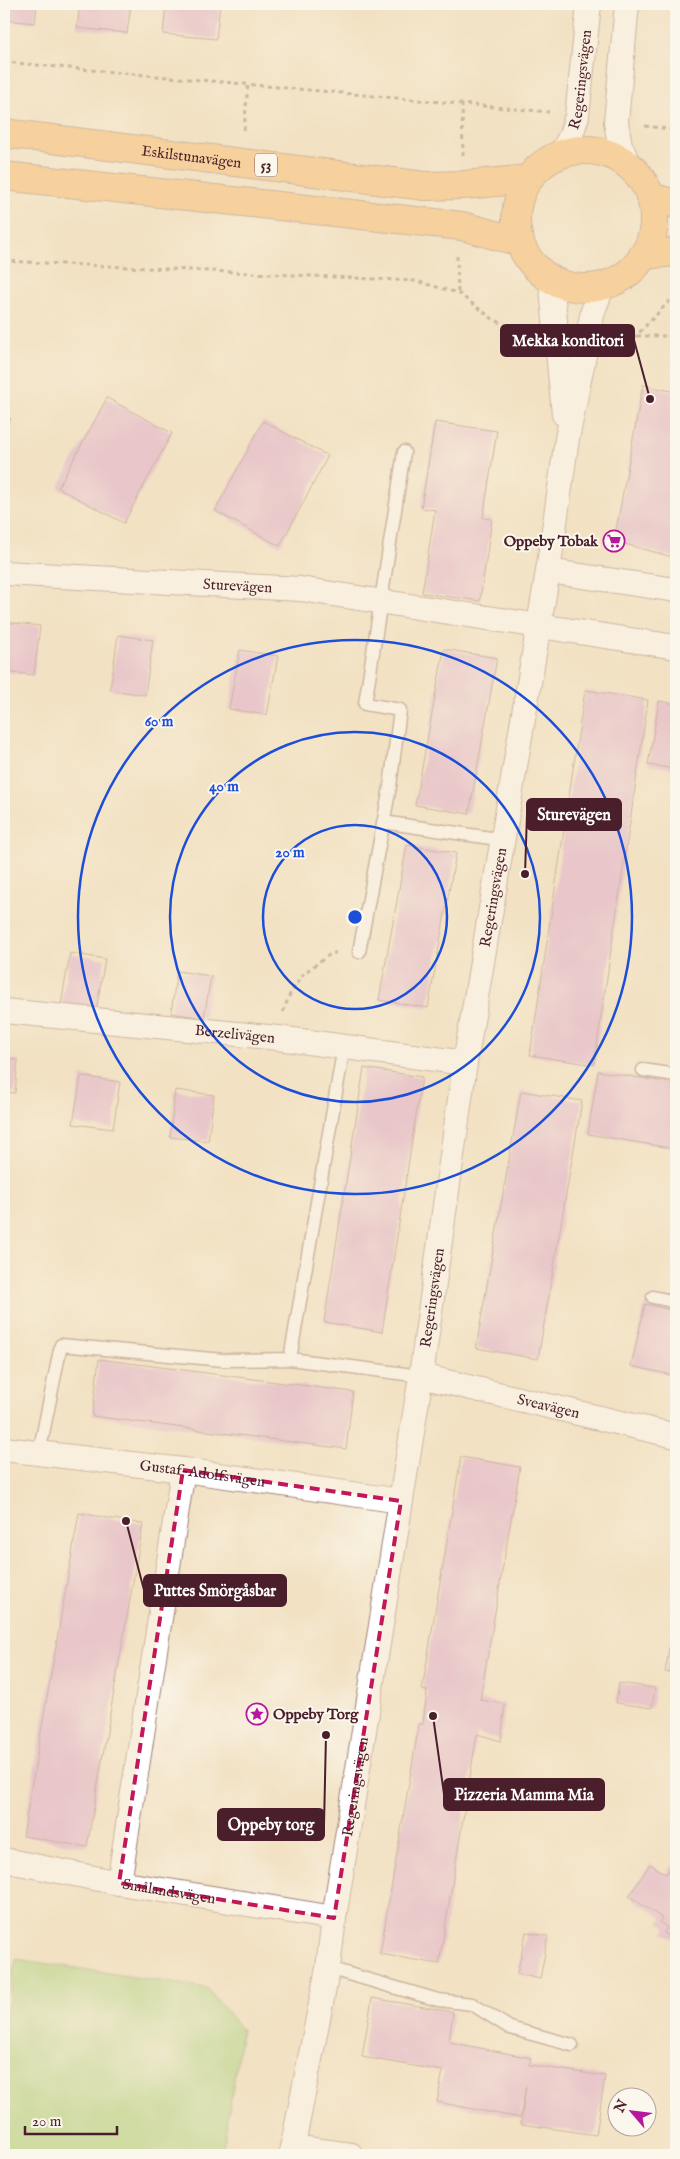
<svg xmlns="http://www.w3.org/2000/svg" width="680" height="2159" font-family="'IM FELL English',serif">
<rect width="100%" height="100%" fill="#fbf7ec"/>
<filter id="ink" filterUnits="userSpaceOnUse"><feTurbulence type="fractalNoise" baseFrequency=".02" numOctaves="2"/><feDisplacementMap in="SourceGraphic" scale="10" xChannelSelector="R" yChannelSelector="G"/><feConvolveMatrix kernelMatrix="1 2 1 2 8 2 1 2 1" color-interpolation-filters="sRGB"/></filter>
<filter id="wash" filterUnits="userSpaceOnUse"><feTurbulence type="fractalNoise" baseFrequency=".0096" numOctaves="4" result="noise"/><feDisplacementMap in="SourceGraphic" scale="20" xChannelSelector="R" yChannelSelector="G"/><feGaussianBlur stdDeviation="1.12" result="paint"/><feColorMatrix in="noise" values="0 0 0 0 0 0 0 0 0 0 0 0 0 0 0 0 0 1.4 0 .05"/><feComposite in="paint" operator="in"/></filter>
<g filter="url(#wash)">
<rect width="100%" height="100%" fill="#f2e1c3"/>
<path fill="#a8d582" stroke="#797a56" d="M16 1959 207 1988 242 2030 222 2155H4V2028Z"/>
<g id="blocks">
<path fill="#dda5d3" d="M4 4H37L35 23 4 20Z
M80 4H131L127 33 77 28Z
M166 4H220L216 39 163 34Z
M643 385 676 392V558L614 541Z
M107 398 172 433 124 523 58 488Z
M4 415 11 419 4 432Z
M263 421 328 456 280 546 215 511Z
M435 422 497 431 483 518 492 519 480 601 422 593 435 510 421 508Z
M5 622 40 626 34 675 4 672Z
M118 635 153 640 145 695 110 690Z
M444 649 497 658 469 814 415 805Z
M240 650 278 656 267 715 229 709Z
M585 690 648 700 594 1065 530 1055Z
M659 701 676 704V769L648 765Z
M407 845 456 853 428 1008 379 1000Z
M70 953 105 959 96 1011 61 1005Z
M177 971 211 976 204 1018 171 1013Z
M4 1058 18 1060 15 1093 4 1092Z
M364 1068 422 1077 382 1332 324 1322Z
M598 1071 676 1084V1149L588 1134Z
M81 1076 120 1082 113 1129 73 1124Z
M175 1090 214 1095 208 1141 170 1137Z
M521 1091 582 1101 538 1359 476 1348Z
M645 1304 676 1311V1376L631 1366Z
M99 1359 353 1392 346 1449 92 1416Z
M461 1457 520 1467 480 1700 505 1704 501 1741 477 1734 439 1964 380 1954 419 1724H423L427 1691 422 1690Z
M79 1513 143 1524 87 1847 23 1836Z
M672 1632H676V1674L665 1672Z
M619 1683 655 1688 652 1708 616 1703Z
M650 1864 666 1874 672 1866 676 1869V1941L664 1933 667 1927 659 1922 662 1918 629 1896Z
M526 1932 548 1936 540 1979 517 1974Z
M372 1998 453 2012 449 2042 531 2058 529 2065 605 2076 596 2135 521 2124 526 2086 520 2118 437 2102 443 2071 362 2057Z"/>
</g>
</g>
<g filter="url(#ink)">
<use href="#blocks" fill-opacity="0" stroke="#9e8077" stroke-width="1"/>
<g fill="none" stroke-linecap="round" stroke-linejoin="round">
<g stroke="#9e8077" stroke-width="15">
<path id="service" d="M383 822 504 840
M359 952 390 787 400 710 365 704 404 452
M643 1070 676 1075
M653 1297 676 1302
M290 1359 344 1046
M39 1453 61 1345 223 1360 290 1359 421 1376
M328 1968 438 2000 472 2004 510 2028 572 2045"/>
</g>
<g stroke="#9e8077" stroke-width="26">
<g id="minor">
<path d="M627 4 616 122 620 145 629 166"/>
<path id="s1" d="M561 154 571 135 577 116 589 4"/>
<path d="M551 279 564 414"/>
<path d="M548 571 676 590"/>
<path id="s2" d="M4 573 300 589 676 647"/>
<path id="s3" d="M4 1011 278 1038 465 1063"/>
<path id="s4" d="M421 1376 676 1436"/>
<path id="s5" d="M4 1449 183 1470 401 1501"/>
<path id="s6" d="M4 1860 119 1883 334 1918"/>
<path d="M119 1883 183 1470"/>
<path d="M292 2147 351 2155"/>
<path id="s7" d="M291 2155 328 1968 334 1918 421 1376 465 1063 548 571 567 439 593 311 603 285"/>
</g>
</g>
<g stroke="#9e8077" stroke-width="30">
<g id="primary">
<path id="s8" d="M4 133 425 186 464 185 529 179"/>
<circle cx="585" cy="219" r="69"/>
<path d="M4 176 462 226 520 242"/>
<path d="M650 197 676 204"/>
<path d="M643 255 676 252"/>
</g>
</g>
<path stroke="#9e8077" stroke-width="3" stroke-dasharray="4 4" stroke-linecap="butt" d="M4 62 549 112
M462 104 463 155
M645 126 676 130
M244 130 248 85
M457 256 458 293
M4 261 416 281 458 293 493 319 528 336
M617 336H636L676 294
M637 336H676
M283 1012 290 994 304 973 332 953H336"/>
<use href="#service" stroke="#fff" stroke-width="12"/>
<use href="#minor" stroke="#fff" stroke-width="24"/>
<use href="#primary" stroke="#fcbd6f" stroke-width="28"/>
</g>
</g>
<path d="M0 0H680V2159H0ZM183 1470 401 1501 334 1918 119 1883Z" fill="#f2e1c3" fill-opacity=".55" fill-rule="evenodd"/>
<path fill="none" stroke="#c2185b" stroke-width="4" stroke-dasharray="10 6" stroke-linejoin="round" d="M183 1470 401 1501 334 1918 119 1883Z"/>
<g fill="none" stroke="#1d4ed8" stroke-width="2.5">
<circle cx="355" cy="917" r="92"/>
<circle cx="355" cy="917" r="185"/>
<circle cx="355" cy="917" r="277"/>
</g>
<defs>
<g id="supermarket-ring" transform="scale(1.125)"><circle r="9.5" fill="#fbf7ec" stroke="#b5179e" stroke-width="1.5"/><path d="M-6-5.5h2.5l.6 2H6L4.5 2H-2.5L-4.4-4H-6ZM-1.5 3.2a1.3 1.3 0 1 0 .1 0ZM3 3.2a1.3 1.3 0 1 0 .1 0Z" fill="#b5179e"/></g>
<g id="sight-ring" transform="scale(1.125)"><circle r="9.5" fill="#fbf7ec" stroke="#b5179e" stroke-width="1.5"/><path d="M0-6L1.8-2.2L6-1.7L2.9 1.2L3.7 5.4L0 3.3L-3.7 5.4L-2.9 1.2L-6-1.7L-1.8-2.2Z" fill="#b5179e"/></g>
</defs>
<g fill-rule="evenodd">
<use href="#supermarket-ring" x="614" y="541"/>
<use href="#sight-ring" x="257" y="1714"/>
</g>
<g text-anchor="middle" stroke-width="4" stroke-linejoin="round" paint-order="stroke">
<rect fill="#fbf7ec" stroke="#7f6065" stroke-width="1" x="255" y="153.5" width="22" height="23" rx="4"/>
<g font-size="14" font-weight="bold" fill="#4a1f2b">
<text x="266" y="170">53</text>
</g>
<g font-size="15" fill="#4a1f2b" stroke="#fbf7ec">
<text dy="5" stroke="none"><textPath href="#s1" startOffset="78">Regeringsvägen</textPath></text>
<text dy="5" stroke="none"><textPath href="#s8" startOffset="189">Eskilstunavägen</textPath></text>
<text dy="5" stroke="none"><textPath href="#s2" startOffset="234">Sturevägen</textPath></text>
<text dy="5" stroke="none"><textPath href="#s7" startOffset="1274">Regeringsvägen</textPath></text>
<text dy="5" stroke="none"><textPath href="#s3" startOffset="232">Berzelivägen</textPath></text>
<text dy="5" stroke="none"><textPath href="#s7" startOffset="869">Regeringsvägen</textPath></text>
<text dy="5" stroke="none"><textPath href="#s4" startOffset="131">Sveavägen</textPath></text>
<text dy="5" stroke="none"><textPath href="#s5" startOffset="200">Gustaf-Adolfsvägen</textPath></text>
<text dy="5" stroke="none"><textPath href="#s7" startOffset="374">Regeringsvägen</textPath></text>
<text dy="5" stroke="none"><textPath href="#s6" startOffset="168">Smålandsvägen</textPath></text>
</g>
<g font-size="15" font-weight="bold" fill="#4a1f2b" stroke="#fbf7ec" text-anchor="end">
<text x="598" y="546">Oppeby Tobak</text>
<text x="273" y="1719" text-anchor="start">Oppeby Torg</text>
</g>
</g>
<circle cx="355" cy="917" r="8" fill="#1d4ed8" stroke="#fbf7ec" stroke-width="2.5"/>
<g font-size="15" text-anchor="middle" font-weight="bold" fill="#1d4ed8" stroke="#fbf7ec" stroke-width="4" stroke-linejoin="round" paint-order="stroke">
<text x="159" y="726">60 m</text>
<text x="224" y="791">40 m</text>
<text x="290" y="857">20 m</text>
</g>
<path fill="none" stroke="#4a1f2b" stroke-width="2" d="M650 399L634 340M525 874L527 814M126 1521L144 1590M433 1716L444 1794M326 1735L324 1825"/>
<g fill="#4a1f2b" stroke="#fbf7ec" stroke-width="2">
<circle cx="650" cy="399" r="5"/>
<circle cx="525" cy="874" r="5"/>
<circle cx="126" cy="1521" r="5"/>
<circle cx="433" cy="1716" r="5"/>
<circle cx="326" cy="1735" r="5"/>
</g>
<g fill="#4a1f2b" stroke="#4a1f2b" stroke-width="2">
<rect x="501" y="325" width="133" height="31" rx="5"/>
<rect x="527" y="799" width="94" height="31" rx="5"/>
<rect x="144" y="1575" width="142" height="31" rx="5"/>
<rect x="444" y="1779" width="160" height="31" rx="5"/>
<rect x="218" y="1809" width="106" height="31" rx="5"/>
</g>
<g font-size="16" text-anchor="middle" font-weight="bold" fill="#fff">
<text x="568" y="346">Mekka konditori</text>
<text x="574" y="820">Sturevägen</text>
<text x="215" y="1596">Puttes Smörgåsbar</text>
<text x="524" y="1800">Pizzeria Mamma Mia</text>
<text x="271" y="1830">Oppeby torg</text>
</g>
<rect width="680" height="2159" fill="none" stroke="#fbf7ec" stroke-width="20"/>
<g transform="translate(632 2112) rotate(298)"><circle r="24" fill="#fbf7ec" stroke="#b4a19f"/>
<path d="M0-4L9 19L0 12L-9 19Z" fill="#b5179e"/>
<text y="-8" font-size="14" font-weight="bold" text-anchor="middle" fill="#4a1f2b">N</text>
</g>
<path d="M25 2126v8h92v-8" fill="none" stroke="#4a1f2b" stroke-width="2.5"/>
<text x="32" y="2126" font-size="15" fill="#4a1f2b" stroke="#fbf7ec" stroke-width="4" paint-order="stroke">20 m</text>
</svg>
